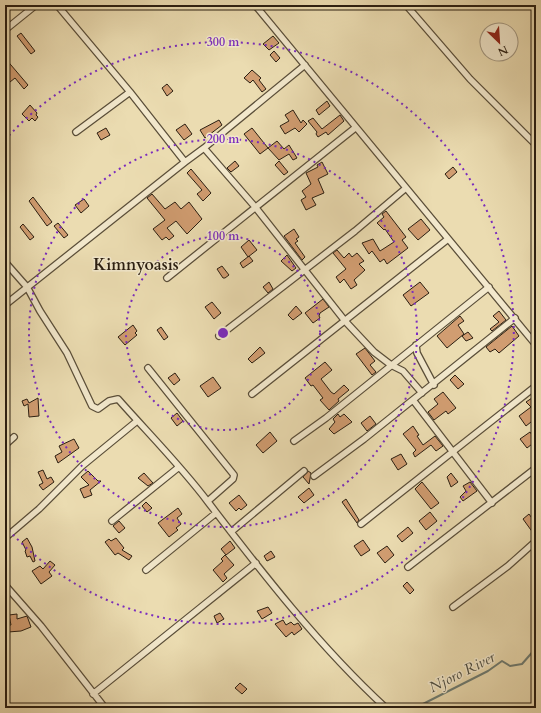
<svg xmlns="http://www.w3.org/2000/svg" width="541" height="713" font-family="Cardo,serif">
<rect width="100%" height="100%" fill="#ebdcb1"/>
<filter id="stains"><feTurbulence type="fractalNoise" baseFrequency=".005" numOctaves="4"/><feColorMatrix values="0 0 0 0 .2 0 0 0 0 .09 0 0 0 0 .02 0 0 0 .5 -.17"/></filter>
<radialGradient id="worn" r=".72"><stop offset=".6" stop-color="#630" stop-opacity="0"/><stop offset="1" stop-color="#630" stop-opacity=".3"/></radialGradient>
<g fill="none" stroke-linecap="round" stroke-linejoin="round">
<path stroke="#6e7c73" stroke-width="2" d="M415 708 488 671 502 661 510 666 522 664 536 648"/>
</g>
<path fill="#d19d71" stroke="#2a1e11" d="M21 33 35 51 31 54 17 36Z
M273 36 279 43 269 50 263 44Z
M274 51 280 58 276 62 270 55Z
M5 58 28 85 24 89 15 78 10 82 5 76Z
M252 70 261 78 259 80 266 89 262 92 253 80 250 83 244 78Z
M167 84 173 91 167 96 162 88Z
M327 101 330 106 319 115 316 110Z
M30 105 37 113 36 115 38 117 35 121 32 118 29 121 22 114Z
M293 110 301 123 303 120 307 124 299 132 295 128 285 134 280 126 289 121 285 115Z
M340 115 344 121 328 135 326 132 318 137 316 134 317 132 308 121 313 118 322 129Z
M219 120 222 125 205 138 200 130Z
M185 124 192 134 184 140 176 130Z
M106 128 110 135 101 140 97 133Z
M252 128 268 148 260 154 244 134Z
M277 141 284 149 289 145 297 158 293 160 289 154 279 160 268 148Z
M235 161 239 166 231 172 227 168Z
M279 161 288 172 284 175 275 165Z
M322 162 328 174 318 179 324 193 312 198 316 205 306 210 301 200 306 197 302 191 311 184 306 173 318 167 317 165Z
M453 167 457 172 449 179 445 174Z
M191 169 211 193 203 201 197 194 202 190 187 173Z
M152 194 165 209 175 202 181 209 189 202 202 219 187 234 176 221 167 228 174 236 169 240 166 237 162 240 153 229 165 220 147 198Z
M33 197 52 222 47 226 29 201Z
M84 199 89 206 81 213 75 205Z
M386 211 406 237 402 240 408 248 387 264 384 259 380 262 372 251 369 254 362 243 373 239 380 251 394 242 385 229 384 230 377 223 384 217 382 214Z
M421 219 430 230 418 240 408 229Z
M58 223 68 235 64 238 54 226Z
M23 224 34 237 30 240 20 227Z
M294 229 299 237 296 239 298 241 295 243 305 257 302 260 284 236Z
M249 240 257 250 248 257 241 247Z
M337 250 344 258 349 253 352 257 357 253 364 261 359 264 365 270 354 280 357 285 351 289 344 279 340 283 336 277 346 269 333 253Z
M287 255 296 268 292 271 281 261Z
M249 256 253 261 243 268 240 263Z
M222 266 229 275 225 278H223L217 269Z
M269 282 273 289 268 293 263 287Z
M420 282 429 293 411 306 403 295Z
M323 299 329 307 320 313 319 316 320 318 313 323 305 313Z
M212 302 221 313 214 319 205 307Z
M296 306 302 313 293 320 288 315Z
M499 311 506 320 492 331 490 329 499 322 493 316Z
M460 316 464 321 458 325 464 334 447 348 437 336Z
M133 325 137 331 135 333 137 335 125 345 118 337Z
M512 326 519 336 499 353 495 349 490 352 486 347Z
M161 327 168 337 164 340 157 330Z
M468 332 473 338 466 341 462 336Z
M260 347 265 353 252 363 248 359Z
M365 348 375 361 370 365 376 372 372 375 356 354Z
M325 362 332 370 321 379 331 392 334 394 344 385 349 390 338 399 339 401 329 410 320 400 323 398 313 385 311 386 305 378Z
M175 373 180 380 174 385 168 378Z
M455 375 464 384 458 389 450 380Z
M213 377 221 388 208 397 200 386Z
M443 392 456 408 448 414 446 411 434 420 428 412 438 404 434 399Z
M38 398 39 416 29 417 28 404 24 406 22 401 27 399 29 403Z
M532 398 536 402V418L526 426 519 416 531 407 526 402Z
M177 413 183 421 177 426 171 418Z
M338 414 340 417 344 414 352 422 334 434 329 429 335 422 333 419Z
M370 416 376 424 367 431 361 423Z
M413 426 419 435 417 436 423 445 435 436 443 446 436 451 431 445 415 457 413 453 416 450 403 434Z
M270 432 277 441 263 453 256 445Z
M530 432 536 441 527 448 520 439Z
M74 439 79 448 58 463 55 456 62 452 59 446Z
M401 454 407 464 398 470 391 459Z
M43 470 47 479 51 477 54 482 43 490 39 485 43 483 38 472Z
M88 471 98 481H101L90 490 92 495 84 498 80 489 89 485 81 477Z
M308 471 311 473 309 484 303 477Z
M144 473 153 483 148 486 138 478Z
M451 473 458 482 451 487 447 477Z
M422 482 439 503 431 509 415 489Z
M470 482 477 491 463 501 460 497 466 491 463 486Z
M309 488 314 495 304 503 298 497Z
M239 495 247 505 241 510 239 508 236 511 229 503Z
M346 499 359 520 357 523 342 502Z
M146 502 152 508 147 512 142 506Z
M178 508 182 514 177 518 181 524 176 528 178 530 169 537 158 523Z
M430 512 437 521 426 530 419 521Z
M529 514 536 524V537L523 519Z
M119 521 125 528 119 533 113 526Z
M408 527 413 533 402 542 397 536Z
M27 538 32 547 35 561 33 562 30 556 27 557 25 551 26 550 22 542Z
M116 538 124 548 122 550 132 556 129 560 118 553 115 555 105 542 109 539 111 541Z
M363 540 370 550 361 556 354 546Z
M230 541 235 548 226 555 221 549Z
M387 546 394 555 385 563 377 553Z
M271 551 275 557 267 561 264 556Z
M225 555 234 565 224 574 227 578 223 582 213 570 223 561 221 559Z
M50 561 55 565 49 572 52 576 41 584 32 571 40 566 43 569Z
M407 582 414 590 410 594 403 586Z
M268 607 272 613 262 619 257 611Z
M220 613 224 619 217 623 214 616Z
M17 614V619L27 616 31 627 21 631 8 632 7 625H11L9 615Z
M283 620 286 625 291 622 294 625 298 623 302 629 294 635 292 632 286 637 275 624Z
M240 683 247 689 242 694 235 688Z"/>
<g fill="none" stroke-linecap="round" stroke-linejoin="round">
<g stroke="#5a4e39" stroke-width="8">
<path id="minor" d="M57 5 130 92 185 162
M255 5 536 345
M406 5 470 79 536 145
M5 30 36 5
M76 132 130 92
M204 148 256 208 345 321 374 352 391 365 403 371 422 393
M5 262 27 287 40 311 67 353 92 406 98 409 109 401 118 399C148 433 181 466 208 502 263 574 319 646 386 708
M167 278 355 128
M5 305 185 162 204 148 305 65
M219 336 355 231 406 188
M416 345 417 353 434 385
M148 368 234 475 233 479 208 501
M252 394 448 239
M413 400 492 503
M294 441 326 418 489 287
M5 445 14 437
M314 476 364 439 515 318
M112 521 179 467
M361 524 536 386
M231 532 304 471
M5 538 39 509 82 466 137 421
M408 567 536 468
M146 570 216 513
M5 585 41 626 105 708
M453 607 508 566 536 541
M93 694 256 563"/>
</g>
<use href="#minor" stroke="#f2e8cc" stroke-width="5.5"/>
</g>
<g fill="none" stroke="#7b2cbf" stroke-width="2" stroke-dasharray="2 4">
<circle cx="223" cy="333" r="97"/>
<circle cx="223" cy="333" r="194"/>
<path d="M5 140A291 291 0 1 1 5 526"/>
</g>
<g text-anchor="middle" stroke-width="3" stroke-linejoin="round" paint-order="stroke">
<g font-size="15" font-style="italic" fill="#4c4d42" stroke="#f2e8cc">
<text transform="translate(462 672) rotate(-27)" y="5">Njoro River</text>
</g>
<g font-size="16" font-weight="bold" fill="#2a1e11" stroke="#f2e8cc">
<text x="136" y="270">Kimnyoasis</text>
</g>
</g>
<circle cx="223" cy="333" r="6" fill="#7b2cbf" stroke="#f2e8cc" stroke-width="2"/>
<g font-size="12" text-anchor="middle" font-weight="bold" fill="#7b2cbf" stroke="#f2e8cc" stroke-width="3" stroke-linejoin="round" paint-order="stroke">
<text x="223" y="46">300 m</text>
<text x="223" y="143">200 m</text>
<text x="223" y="240">100 m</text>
</g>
<rect width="541" height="713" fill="none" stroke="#ebdcb1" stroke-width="20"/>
<rect x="6" y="6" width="529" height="701" fill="none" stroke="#2a1e11" stroke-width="2"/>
<rect x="10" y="10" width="521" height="693" fill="none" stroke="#2a1e11"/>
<g transform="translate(499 42) rotate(155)"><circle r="19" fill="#f2e8cc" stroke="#a29781"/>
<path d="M0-3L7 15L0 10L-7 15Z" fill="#8f2418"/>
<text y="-6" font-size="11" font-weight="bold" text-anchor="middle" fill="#2a1e11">N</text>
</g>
<rect width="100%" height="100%" filter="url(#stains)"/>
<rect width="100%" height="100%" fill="url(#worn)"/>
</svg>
